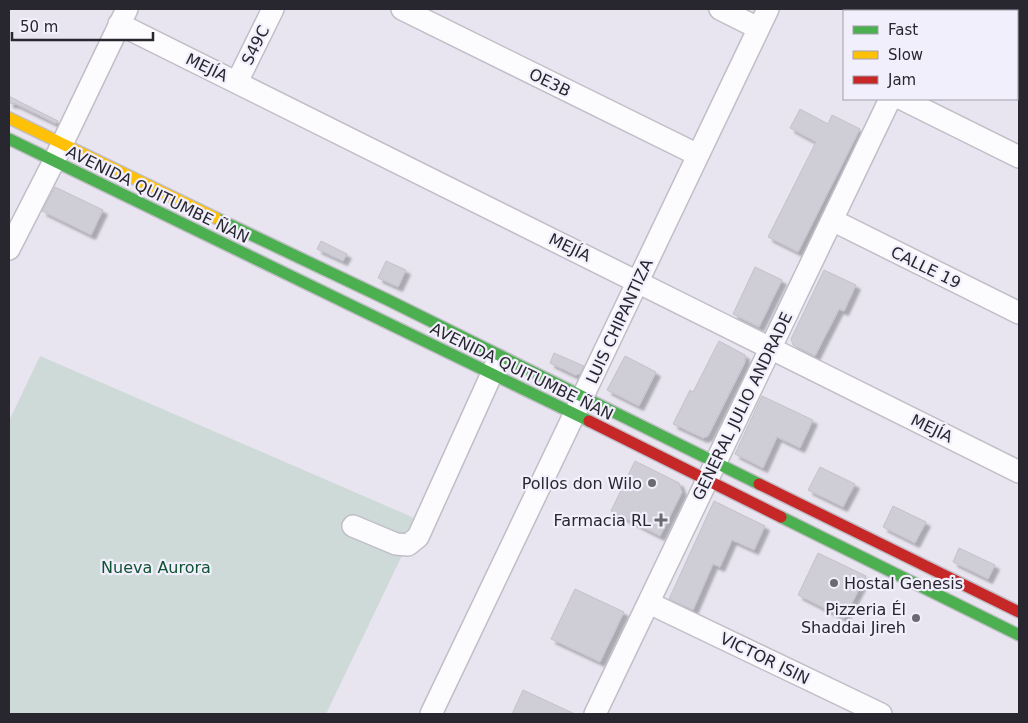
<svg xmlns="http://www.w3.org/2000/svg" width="1028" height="723" font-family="'DejaVu Sans',sans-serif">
<defs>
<filter id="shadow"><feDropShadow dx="4.5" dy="4.5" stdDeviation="1" flood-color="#0004"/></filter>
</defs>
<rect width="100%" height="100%" fill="#e8e5f0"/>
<path fill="#cedad7" d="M40 356 419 520 326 714H9V421Z"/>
<path fill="#cfcdd6" stroke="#c4c1cb" filter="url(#shadow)" d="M9 96 22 103 58 121 55 123 16 104 9 103Z
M800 109 828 124 832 115 860 129 798 252 768 237 816 142 790 128Z
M55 187 103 210 91 235 42 211Z
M321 241 347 254 343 261 317 249Z
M386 261 406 270 398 287 378 278Z
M755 267 782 280 759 327 733 314Z
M824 270 856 285 844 311 839 309 815 356 793 345 791 339Z
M719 341 745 355V362L708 436 703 438 673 424 690 390 693 392Z
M554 353 584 366 580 374 575 375 550 363Z
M625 356 656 372 639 406 607 390Z
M762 396 813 420 800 448 777 437 763 468 735 454Z
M635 461 679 483 682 492 660 536 611 511Z
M820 467 855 484 843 507 808 490Z
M714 501 765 526 754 550 732 540 720 567 713 564 693 610 669 599Z
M893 506 926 522 915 543 883 527Z
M959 548 995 565 988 579 953 562Z
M818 553 866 576 844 618 798 595Z
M575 589 624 612 600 662 551 639Z
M523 690 575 714H512Z"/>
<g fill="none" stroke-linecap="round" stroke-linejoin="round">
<g stroke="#c1bec7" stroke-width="24">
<path id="street" d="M402 9 698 155
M720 9 758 28
M931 11 932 9
M119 24 1019 472
M237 82 273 9
M902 99 1019 157
M832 220 1019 313
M9 249 54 161 127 9
M353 526 396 544 408 545 418 537 498 360
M649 603 881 714
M431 714 768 9
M595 714 890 99"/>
</g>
<g stroke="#c1bec7" stroke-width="14">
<path id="fast" d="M9 139 589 421
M216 218 388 300 759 484
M781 517 1019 635"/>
</g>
<g stroke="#c1bec7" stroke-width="14">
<path id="slow" d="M9 118 216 218"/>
</g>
<g stroke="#c1bec7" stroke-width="14">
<path id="jam" d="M589 421 781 517
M759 484 1019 612"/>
</g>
<use href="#street" stroke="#fcfbfd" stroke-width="21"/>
<use href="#fast" stroke="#4caf50" stroke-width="11"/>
<use href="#slow" stroke="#ffc107" stroke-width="11"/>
<use href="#jam" stroke="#c62828" stroke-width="11"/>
</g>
<g fill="#6b6972" stroke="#f2effc" stroke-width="2">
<circle cx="652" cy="483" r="5"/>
<path d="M658.5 512.5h5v5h5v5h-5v5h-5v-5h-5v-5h5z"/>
<circle cx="834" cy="583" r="5"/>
<circle cx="916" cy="618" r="5"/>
</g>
<g text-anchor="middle" stroke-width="4.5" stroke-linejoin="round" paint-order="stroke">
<g font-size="16" fill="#28262e" stroke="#f2effc">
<text transform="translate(255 45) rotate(-63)" y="6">S49C</text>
<text transform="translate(207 67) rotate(26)" y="6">MEJÍA</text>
<text transform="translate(550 82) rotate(26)" y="6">OE3B</text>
<text transform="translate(158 194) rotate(26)" y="6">AVENIDA QUITUMBE ÑAN</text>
<text transform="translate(570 247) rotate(26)" y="6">MEJÍA</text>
<text transform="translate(926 267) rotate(26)" y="6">CALLE 19</text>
<text transform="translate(619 321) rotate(-65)" y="6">LUIS CHIPANTIZA</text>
<text transform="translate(522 371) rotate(26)" y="6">AVENIDA QUITUMBE ÑAN</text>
<text transform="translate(742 406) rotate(-64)" y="6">GENERAL JULIO ANDRADE</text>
<text transform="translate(932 428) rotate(26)" y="6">MEJÍA</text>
<text transform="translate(765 658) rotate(26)" y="6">VICTOR ISIN</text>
</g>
<g font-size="16" fill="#28262e" stroke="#f2effc" text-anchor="end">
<text x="642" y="489">Pollos don Wilo</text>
<text x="651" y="526">Farmacia RL</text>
<text x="844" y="589" text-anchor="start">Hostal Genesis</text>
<text x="906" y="615">Pizzeria Él<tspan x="906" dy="18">Shaddai Jireh</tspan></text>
</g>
<g font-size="16" fill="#0f5234" stroke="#f2effc">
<text x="156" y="573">Nueva Aurora</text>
</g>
</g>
<rect width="1028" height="723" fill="none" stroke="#28262e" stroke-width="20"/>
<rect x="843" y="10" width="175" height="90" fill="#f2effc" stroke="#a19faa"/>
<rect x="853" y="26" width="25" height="8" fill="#4caf50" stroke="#a19faa"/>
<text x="888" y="35" font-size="15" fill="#28262e">Fast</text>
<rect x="853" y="51" width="25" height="8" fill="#ffc107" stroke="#a19faa"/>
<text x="888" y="60" font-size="15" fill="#28262e">Slow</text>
<rect x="853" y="76" width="25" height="8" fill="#c62828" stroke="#a19faa"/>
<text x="888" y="85" font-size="15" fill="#28262e">Jam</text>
<path d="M12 32v8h141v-8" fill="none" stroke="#28262e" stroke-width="2.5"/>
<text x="20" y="32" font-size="15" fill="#28262e" stroke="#f2effc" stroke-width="4" paint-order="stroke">50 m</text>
</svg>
